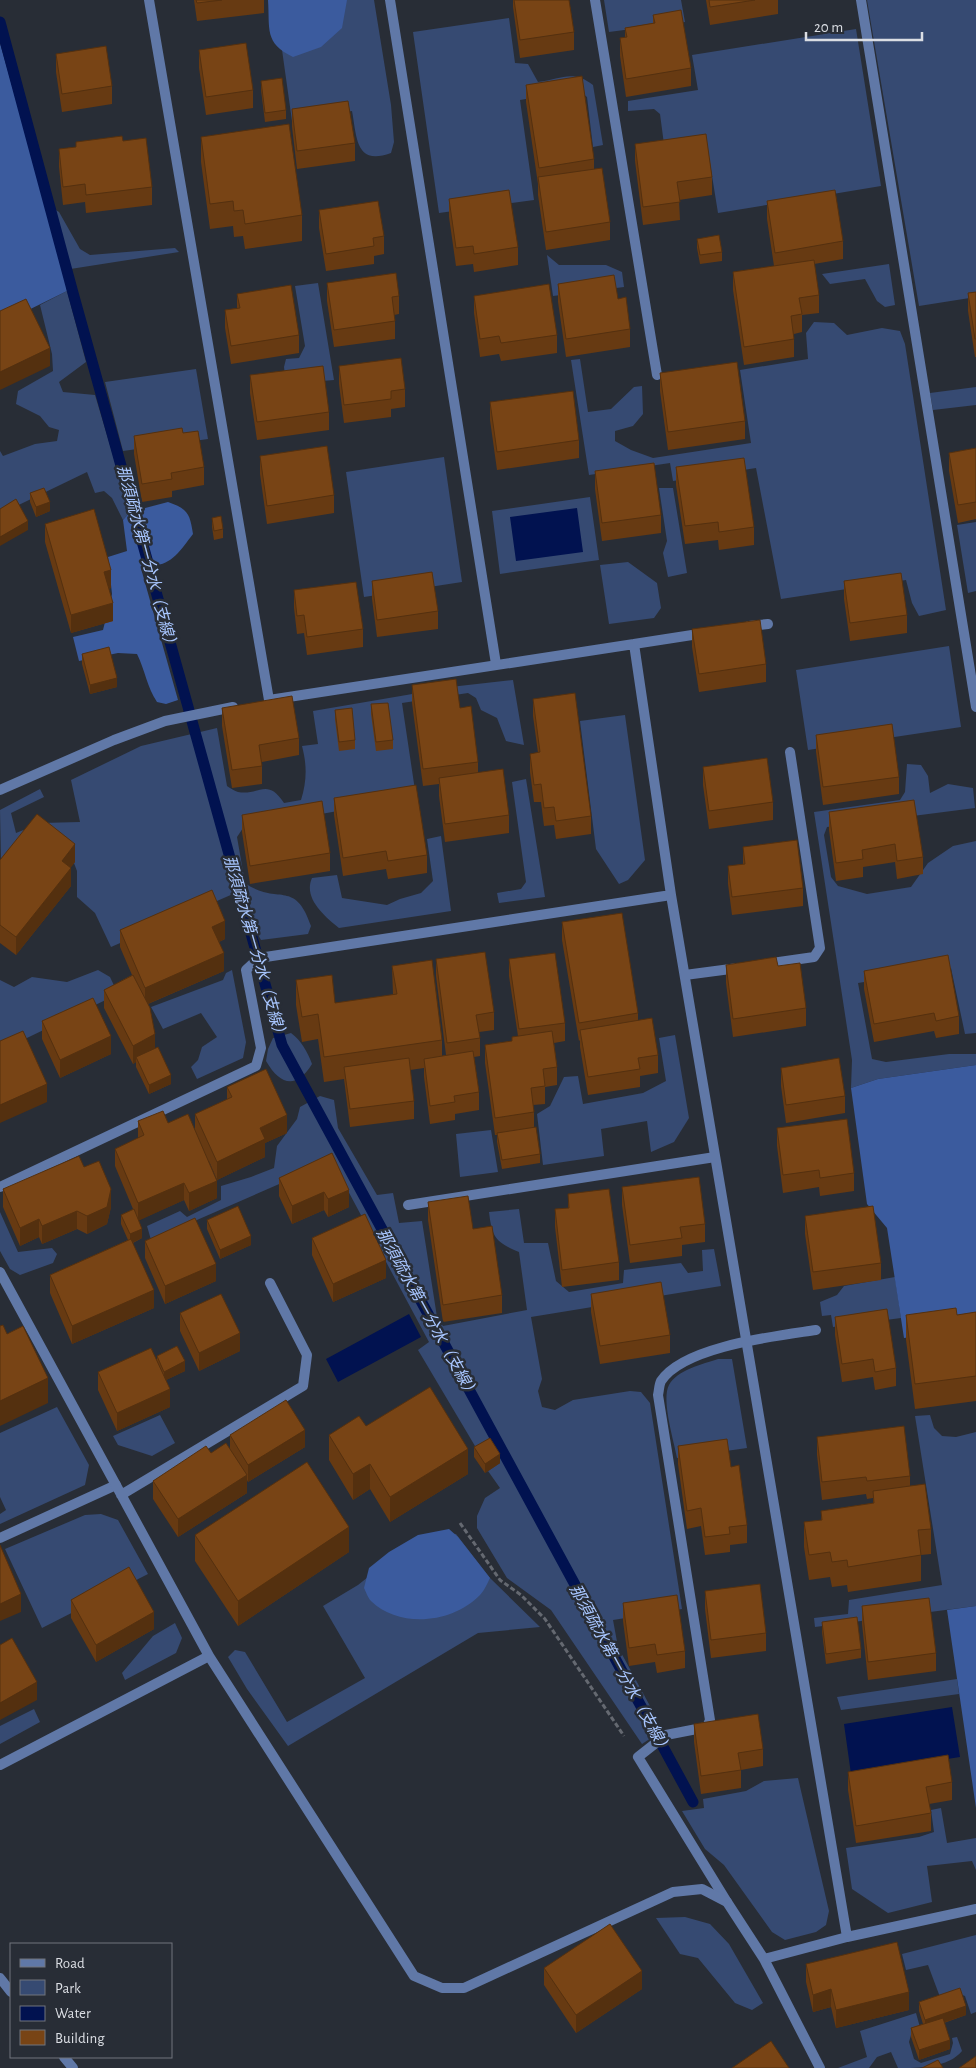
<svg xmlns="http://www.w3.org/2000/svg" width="976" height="2068" font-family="'Alegreya Sans','Noto Sans JP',sans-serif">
<rect width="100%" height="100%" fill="#282d36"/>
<path fill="#364a72" d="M275 0H374L391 105 394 142 391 153C355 166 357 137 352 111L292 121Z
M604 0H681L685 22 609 32Z
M867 0H976V297L919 306Z
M509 18 515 63 528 64 538 82C561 79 573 69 593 85L603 145 593 147 587 97 578 90 520 100 534 200 439 213 413 32Z
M856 29 881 186 718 213 708 151 665 152 660 114 654 109 628 111V101L698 90 692 55Z
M46 204 59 212 80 249 90 255 175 248 179 252 64 270Z
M547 255 559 265H606L622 272 624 287 553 296Z
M889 264 895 305 885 307 877 301 865 279 830 284 822 274Z
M318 283 334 380 286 384 284 367 286 359 299 358 305 346 295 286Z
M67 291 86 362 59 382 63 392 95 395 130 512 123 520 112 498 104 491 95 493 87 472 0 514V451L3 456 35 444 57 441 59 430 49 427 40 416 16 404 18 391 53 371 52 354 40 305Z
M814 322 834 323 847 335 882 328 900 331 905 344 946 610 919 616 912 603 906 580 781 599 756 468 673 481 670 463 589 475 571 360 580 359 588 412 611 409 634 387 642 386 643 414 633 426 615 431V441L631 450 653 458 751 443 740 370 808 359 806 333Z
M196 369 208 439 123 451 105 382Z
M976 387V405L933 410 930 393Z
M444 457 462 582 364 597 346 472Z
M659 488H673L687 573 668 577 663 553 667 541Z
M590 497 599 560 500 574 492 511Z
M976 522V591L968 593 957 525Z
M628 562 657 583 661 608 654 618 609 624 600 565Z
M949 646 961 727 808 750 796 670Z
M513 680 524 745 506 741 497 718 481 710 476 698 468 693 402 703 416 797 243 828 237 837 245 883C277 906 295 878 311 926L308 934 261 940 256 931 248 899 233 894 111 947 95 913 77 897V871L69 850 1 861 0 810 40 789 44 797 11 813 16 833 41 823 80 822 71 780 141 746 217 728 227 786C230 788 235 791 238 792 259 796 267 777 284 803L301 800C307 781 307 765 302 746L318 744 313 711 459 686Z
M625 715 645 860 628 880 619 884 596 849 580 721Z
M907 764 921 765 928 776 930 793 948 784 973 788 975 808 827 827 824 835 831 877 838 886 867 894 911 887 928 863 953 846 976 841V1033L965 1034 951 968 858 983 872 1059 886 1062 949 1054H976V1065L878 1079 851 1088 852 1060 814 812 900 800 905 792Z
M526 779 545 897 499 903 497 893 521 889 526 882 512 782Z
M441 836 451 911 339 928C324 916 303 898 312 878L337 875 342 898 387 905 400 899 421 893 433 881 427 839Z
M98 970 110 977 118 994 0 1051V980L14 987 32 977 67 982Z
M232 970 246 1042 243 1058 197 1079 191 1067 198 1060 202 1047 217 1037 201 1013 163 1029 151 1007 223 980 226 973Z
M291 1033C301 1040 308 1053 312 1064 296 1090 280 1085 266 1061L268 1049 273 1038Z
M675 1035 689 1118 674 1142 651 1152 647 1121 601 1129 604 1156 543 1165 537 1114 550 1106 564 1077 578 1076 583 1104 643 1093 666 1081 659 1038Z
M320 1096 334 1100 338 1128 377 1195 393 1193 399 1223 422 1221 437 1317 443 1326 527 1310 519 1252C495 1242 492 1237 489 1212L519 1209 524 1243H548L556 1281 569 1292 623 1283 624 1270 681 1263 688 1273 703 1271 702 1250 714 1249 721 1286 531 1317 542 1379 538 1391 542 1407 555 1410 573 1400 630 1391 641 1392 650 1403 682 1609 613 1620 618 1647 663 1730 642 1744 551 1610 507 1578 477 1528V1516L485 1498 500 1488 488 1471 500 1463 490 1447 475 1446 418 1350 429 1342 332 1161 151 1240 147 1226 180 1211 187 1217 221 1200V1186L251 1177 274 1168 277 1146 297 1119 300 1107Z
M491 1130 498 1172 460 1177 456 1134Z
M0 1212 18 1252 52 1248 57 1254 53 1263 20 1275 10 1269 0 1251Z
M895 1277 901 1318 833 1327 831 1315 822 1316 820 1302 837 1295 844 1286Z
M718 1359H732L747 1448 677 1458C674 1441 661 1400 669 1385 677 1370 703 1364 718 1359Z
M57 1407 89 1465 85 1485 0 1524V1514L6 1510 0 1497V1433Z
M160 1415 175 1443 152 1456 118 1445 113 1436Z
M930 1415 934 1428 942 1436 956 1437 976 1432V1606L815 1627 814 1618 848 1614 849 1600 942 1585 915 1416Z
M101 1514 118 1520 148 1574 42 1628 5 1549 85 1515Z
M446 1533 456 1534 490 1578 540 1627 478 1633 288 1746 247 1689 228 1657 235 1650 245 1652 287 1722 365 1678 323 1606 358 1585 392 1558Z
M175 1623 182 1638 176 1653 125 1680 122 1673 153 1636Z
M957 1679 959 1694 841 1710 837 1697Z
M34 1709 40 1722 0 1744V1726Z
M798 1778 829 1911 826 1925 816 1932 785 1940 772 1932 724 1865 705 1849 682 1811 704 1808 703 1799 746 1791 764 1781Z
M941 1808 947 1843 976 1838V1870L972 1861 927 1866 932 1902 888 1913 852 1889 846 1848 919 1837 934 1832 931 1810Z
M685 1917 710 1924 729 1944 763 2003 752 2010 735 2003 698 1958 680 1954 656 1918Z
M976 1935V2012L971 2014 965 1996 955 1992 940 1997 928 1965 906 1970 902 1954Z
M916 2013 921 2031 911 2035 909 2042 914 2059 921 2063 950 2054 953 2043 952 2038 957 2037 962 2051C948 2068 919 2068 898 2068L891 2052 877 2057 869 2068H838L867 2057 860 2031Z"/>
<path fill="#3b5b9e" d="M268 0H347L342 28 321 47 293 57C264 43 270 29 268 0Z
M0 43 64 270 67 291 0 324Z
M168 502C188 509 190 514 193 534 179 552 169 570 144 564L142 572 178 700 166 704 157 702C147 687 145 670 137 654L118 653 79 661 73 637 103 630 112 594 108 557 127 551 123 520 130 512Z
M976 1065V1328L904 1338 887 1228 867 1204 851 1088 878 1079Z
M449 1529 458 1537 490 1578C487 1584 484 1591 480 1595 453 1623 400 1629 371 1601 368 1598 366 1592 364 1588L369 1568 389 1552 418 1535Z
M976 1606V1808L947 1610Z"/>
<path fill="#011250" d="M577 508 583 552 516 561 510 517Z
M409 1314 421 1337 338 1382 326 1359Z
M952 1707 960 1757 851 1774 844 1724Z"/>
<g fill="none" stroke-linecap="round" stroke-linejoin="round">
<path stroke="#011250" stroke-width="11" d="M0 22 73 293 282 1045 693 1802"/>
<path stroke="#656971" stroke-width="3" stroke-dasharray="5 2.5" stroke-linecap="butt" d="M460 1523 500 1580 521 1595 545 1619 624 1736"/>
<path stroke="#6078a7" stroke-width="10" d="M0 1538 116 1485
M727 1902 638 1757 666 1735 707 1727 710 1720 658 1395C659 1391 659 1385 661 1381 684 1346 777 1336 816 1330"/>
<path stroke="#6078a7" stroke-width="10" d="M149 0 269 700 634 644 671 895 847 1937
M390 0 496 664
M595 0 657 375
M861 0 976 707
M749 626 768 624
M634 644 705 633
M0 790 114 740 165 721 233 707
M765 964 814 957 820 948 790 752
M685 975 738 968
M0 1187 256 1066 261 1048 246 970 259 958 671 895
M408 1205 715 1157
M0 1272 209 1656
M121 1495 303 1386 307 1355 270 1283
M0 1765 209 1656 414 1976 442 1988H464L673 1892 702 1889 727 1902 764 1959 820 2068
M764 1959 847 1937 976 1909
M0 1978 11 1992
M64 2057 73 2068"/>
</g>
<path fill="#673a12" d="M194 0H264V13L197 21Z
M513 0H569L574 32V50L520 58 513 7Z
M706 0H778V14L710 25Z
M653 15 691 68V86L626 97 620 56V38L625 37V28L653 23Z
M199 50 253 90V108L206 115 199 68Z
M56 54 112 86V104L62 112 56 72Z
M261 81 286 110V119L265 122 261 90Z
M526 85 594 159V169L610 222V240L546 250 538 195V184L526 102Z
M292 109 355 143V161L297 169 292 127Z
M201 137 302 215V241L245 249 243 236 234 237 233 226 210 229 201 162Z
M123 141 152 187V205L86 213 85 202 63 205 59 167V149L76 147V142Z
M635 144 712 177V195L679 200 680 220 643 225 635 161Z
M449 199 518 247V265L474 272 473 264 456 266 449 217Z
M767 201 843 241V259L814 264 819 295V313L802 315V332L794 334V357L744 365 733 290V272L774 266 767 219Z
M319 210 384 236V254L374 256V264L326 271 319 228Z
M697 239 722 252V261L700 264 697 248Z
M327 283 399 296V314L394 315 395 321V339L334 347 327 301Z
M558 284 618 299 630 329V347L566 357 558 302Z
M976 292V357H975L968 311V293Z
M237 294 299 335V353L231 364 225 328V310L237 308Z
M474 296 557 335V353L501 361 499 354 480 357 474 313Z
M339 366 405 389V407L391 409V417L344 423 339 384Z
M660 373 745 421V439L668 450 660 391Z
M250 375 329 412V430L257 440 250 393Z
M490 402 579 440V458L497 470 490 420Z
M183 433 204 467V485L172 491V497L142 502 134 454V436Z
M976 448V519L958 523 949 471V453Z
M260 456 334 495V513L267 524 260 474Z
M676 467 754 527V545L719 550 718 540 685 544 676 485Z
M595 471 661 515V533L602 541 595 489Z
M30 493 50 511 36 517 30 502Z
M212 518 223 529V538L214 540 212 527Z
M45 524 111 588 108 589 113 621 71 633 45 542Z
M372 581 438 611V629L377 637 372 599Z
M844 581 907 615V633L850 641 844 599Z
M294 590 363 629V647L307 655 304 633 297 634 294 608Z
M692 629 766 664V682L699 692 692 647Z
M82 654 117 687 90 694 82 664Z
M412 685 460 708 478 762V773L509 815V833L445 842 439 796V784L423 786 412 703Z
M533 699 591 816V834L556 839 554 825 544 826 541 802H534L530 772V754L538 753 533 716Z
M371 704 393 740V749L376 751 371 714Z
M222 708 299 738V755L262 762V784L232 788 222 726Z
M335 710 355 740V749L339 751 335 719Z
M816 735 899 777V794L823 805 816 752Z
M703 767 773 802V820L709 829 703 785Z
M334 798 427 855V873L388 879 386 869 343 876 334 815Z
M829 812 923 857V874L897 879 895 862 863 867V877L836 881 829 830Z
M242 815 330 853V871L250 884 242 832Z
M743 847 803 888V906L732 915 728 884V866L743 864Z
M0 860 75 862 70 868 71 886 16 955 0 943Z
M562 922 638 1013V1021L658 1055V1073L640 1076V1087L588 1095 580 1047V1040L579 1041 562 940Z
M120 930 225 939 219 942 224 971 148 1004 155 1048 171 1084 149 1094 136 1067V1062L133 1064 104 1008V990L132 975 120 947Z
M436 959 494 1012V1030L479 1032 480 1038V1056L474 1057 479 1092V1110L455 1114V1120L430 1124 424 1077V1068L410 1070 414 1101V1119L350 1127 344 1079 324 1082 318 1039 302 1042 296 1005V980L335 1003 393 995 392 966 442 1040V1056L446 1055 436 976Z
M509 959 565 1023V1041L554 1043 557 1067V1085L545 1087V1104L533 1105 534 1112V1127L540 1154V1163L502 1169 497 1142V1135H495L485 1063V1045L512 1041V1037L518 1036 509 976Z
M726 965 778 966 806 1008V1026L733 1037 726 983Z
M864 971 959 1016V1034L936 1038 934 1031 874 1042 864 989Z
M42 1021 111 1054 60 1078 42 1039Z
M781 1068 845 1096V1113L786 1123 781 1086Z
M227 1087 287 1133 265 1143V1157L217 1180 209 1161 217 1198 189 1211 184 1200 139 1220 142 1238 133 1243 154 1308 72 1344 50 1293V1275L128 1240 121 1224V1215L133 1209 115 1166V1149L138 1138V1121L168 1123 195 1130V1114L227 1100Z
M777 1128 854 1173V1191L820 1196 819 1187 783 1193 777 1146Z
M84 1167 111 1207 107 1224 87 1234 77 1229 42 1244 39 1237 20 1246 3 1207V1189Z
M279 1178 349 1190V1207L328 1217 324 1210 292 1224 279 1196Z
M622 1187 705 1224V1242L682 1245V1256L630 1263 622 1205Z
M568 1194 619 1262V1280L562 1287 555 1227V1209L568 1208Z
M428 1202 473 1229 502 1295V1313L443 1322 428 1220Z
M805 1216 881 1263V1280L813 1290 805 1234Z
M207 1220 251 1245 220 1259 207 1229Z
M312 1238 386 1278 333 1302 312 1255Z
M145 1241 216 1281 165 1304 145 1258Z
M591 1294 670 1335V1353L600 1364 591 1312Z
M976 1312V1401L915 1409 906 1340V1315H957Z
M180 1313 240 1351 199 1371 180 1331Z
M835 1317 896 1368V1386L875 1390 873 1377 842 1382 835 1335Z
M157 1356 185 1371 166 1380 170 1407 117 1431 98 1390V1372L157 1359Z
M366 1426 468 1474 390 1522 370 1489 353 1500 329 1460V1435Z
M230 1435 305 1447 248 1482 247 1480V1493L178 1537 153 1499V1481L211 1453 230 1450Z
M817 1437 910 1476V1486L931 1529V1554L921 1555V1581L848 1592 847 1585 832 1587 830 1577 809 1580 804 1547V1522L821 1520V1511L873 1503V1498L867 1499 866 1494 822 1500 817 1455Z
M678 1446 731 1467 747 1525V1543L730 1545V1552L705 1555 701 1526 687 1529 678 1464Z
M474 1447 500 1463 485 1473 474 1457Z
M195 1535 349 1552 238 1626 195 1561Z
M705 1591 766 1633V1651L711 1658 705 1609Z
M71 1600 154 1629 96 1662 71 1618Z
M623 1603 685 1651V1668L657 1673 655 1662 629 1666 623 1621Z
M862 1606 936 1653V1671L868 1680 862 1624Z
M822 1622 861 1649V1658L826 1664 822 1632Z
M694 1724 763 1749V1766L741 1770V1788L701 1794 694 1742Z
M848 1772 952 1782V1800L929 1804 931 1813V1831L856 1843 848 1790Z
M806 1964 909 2010 836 2028 831 2007 813 2012 806 1982Z
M544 1968 642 1989 576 2033 544 1985Z
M919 2002 966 2015 944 2023 950 2049 919 2060 911 2037V2028L923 2024 919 2011Z"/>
<path fill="#54300f" d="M50 348V366L0 390V372Z
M50 502V511L36 517V507Z
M28 521V530L0 546V537Z
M111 570V588L104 590V572Z
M113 603V621L71 633V615Z
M117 678V687L90 694V685Z
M75 844V862L62 879V861Z
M71 868V886L16 955V937Z
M225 921V939L212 945V927Z
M224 953V971L145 1005V988Z
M155 1034V1052L136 1057V1062L133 1064V1046Z
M111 1036V1054L60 1078V1060Z
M171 1075V1084L149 1094V1085Z
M47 1084V1102L0 1123V1105Z
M287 1115V1133L265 1143V1157L217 1180V1162L260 1128Z
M217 1181V1198L189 1211V1193Z
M184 1183V1200L138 1221V1203Z
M111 1189V1207L107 1224 87 1234V1216Z
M349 1190V1207L328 1217V1199Z
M324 1192V1210L292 1224V1206Z
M77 1211V1229L42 1244V1226Z
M39 1219V1237L20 1246V1228Z
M142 1229V1238L130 1244V1234Z
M251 1236V1245L220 1259V1250Z
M386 1260V1278L333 1302V1284Z
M216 1264V1281L165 1304V1286Z
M154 1290V1308L72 1344V1326Z
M240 1333V1351L199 1371V1353Z
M185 1361V1371L164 1381V1372Z
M48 1378V1403L0 1426V1401Z
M170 1389V1407L117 1431V1413Z
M305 1430V1447L248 1482V1465Z
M468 1449V1474L390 1522V1497Z
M500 1454V1463L485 1473V1464Z
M370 1464V1489L353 1500V1474Z
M247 1475V1493L178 1537V1519Z
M349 1527V1552L238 1626V1601Z
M21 1594V1612L0 1621V1604Z
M154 1612V1629L96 1662V1645Z
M37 1682V1700L0 1720V1703Z
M642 1971V1989L576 2033V2015Z
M831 1989V2007L813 2012V1995Z
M909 1992V2010L836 2028V2010Z
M966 2006V2015L925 2029V2020Z
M950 2040V2049L919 2060V2050Z"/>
<path fill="#784415" stroke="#54300f" d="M196 0H222L197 3Z
M514 0H569L574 32 520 40Z
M709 0H755L710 7Z
M681 10 691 68 626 79 620 38 627 37 625 28 655 23 653 15Z
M246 43 253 90 206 97 199 50Z
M106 46 112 86 62 94 56 54Z
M582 76 594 159 539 168 526 85Z
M282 78 286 110 265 113 261 81Z
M348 101 355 143 297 151 292 109Z
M289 124 302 215 245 224 243 210 234 211 233 201 210 204 201 137Z
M706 134 712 177 677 182 680 202 643 207 635 144Z
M122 136 123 141 146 138 152 187 86 195 85 184 63 187 59 149 76 147V142Z
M602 168 610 222 546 232 538 177Z
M509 190 518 247 474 254 473 246 456 248 449 199Z
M835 190 843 241 775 253 767 201Z
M378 201 384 236 373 238 374 246 326 254 319 210Z
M719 235 722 252 700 255 697 239Z
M814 260 819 295 799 298 802 314 791 316 794 339 744 347 733 272Z
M396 273 399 296 392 297 395 321 334 330 327 283Z
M614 275 618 299 626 297 630 329 566 339 558 284Z
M549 284 557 335 501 343 499 336 480 339 474 296Z
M291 285 299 335 231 346 225 310 240 308 237 294Z
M976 292V339H975L968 293Z
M26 299 50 348 0 372V311Z
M401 358 405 389 391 391V399L344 405 339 366Z
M737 362 745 421 668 432 660 373Z
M323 366 329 412 257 422 250 375Z
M573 391 579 440 497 452 490 402Z
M182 428 183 433 198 431 204 467 171 473 172 479 142 484 134 436Z
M327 446 334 495 267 506 260 456Z
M976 448V502L958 505 949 453Z
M744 458 754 527 719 532 718 522 685 526 676 467Z
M654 463 661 515 602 523 595 471Z
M44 488 50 502 36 507 30 493Z
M16 499 28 521 0 537V509Z
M94 509 111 570 104 572 113 603 71 615 45 524Z
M221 516 223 529 214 531 212 518Z
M432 572 438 611 377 620 372 581Z
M901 573 907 615 850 623 844 581Z
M356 582 363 629 307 637 304 615 297 616 294 590Z
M760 620 766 664 699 674 692 629Z
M109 647 117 678 90 685 82 654Z
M456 679 460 708 471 706 478 762 423 769 412 685Z
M575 693 591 816 556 821 554 807 544 808 541 784 534 785 530 754 540 752 533 699Z
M292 696 299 738 259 745 262 766 232 770 222 708Z
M388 703 393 740 376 742 371 704Z
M352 708 355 740 339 742 335 710Z
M892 724 899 777 823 787 816 735Z
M767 758 773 802 709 811 703 767Z
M503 769 509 815 445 824 439 778Z
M416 785 427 855 388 861 386 851 343 858 334 798Z
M914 800 923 857 897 861 895 844 862 850 863 859 836 863 829 812Z
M322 801 330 853 250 866 242 815Z
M37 814 75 844 62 861 71 868 16 937 0 925V860Z
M797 840 803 888 732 897 728 866 745 864 743 847Z
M212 890 225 921 212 927 224 953 145 988 120 930Z
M622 913 638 1013 579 1023 562 922Z
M485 952 494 1012 476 1015 480 1038 447 1043 436 959Z
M555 953 565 1023 519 1029 509 959Z
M948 955 959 1016 936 1021 934 1013 874 1024 864 971Z
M776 957 778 966 800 963 806 1008 733 1019 726 965Z
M432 960 442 1040 324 1057 318 1014 302 1017 296 980 332 975 335 1003 397 994 392 966Z
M133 975 150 1008 155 1034 133 1046 104 990Z
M93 998 111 1036 60 1060 42 1021Z
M652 1018 658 1055 638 1058 640 1069 588 1077 580 1030Z
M23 1031 47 1084 0 1105V1041Z
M552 1031 557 1067 543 1069 545 1086 531 1088 534 1112 495 1118 485 1045 512 1041V1037Z
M158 1047 171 1075 149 1085 136 1057Z
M473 1051 479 1092 454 1096 455 1102 430 1106 424 1059Z
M409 1058 414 1101 350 1109 344 1067Z
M839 1058 845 1096 786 1105 781 1068Z
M266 1069 287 1115 260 1128 265 1139 217 1162 195 1114 232 1097 227 1087Z
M163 1111 168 1123 188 1114 217 1181 189 1193 184 1183 138 1203 115 1149 144 1135 138 1121Z
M847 1119 854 1173 820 1178 819 1170 783 1175 777 1128Z
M536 1127 540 1154 502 1160 497 1133Z
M332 1153 349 1190 328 1199 324 1192 292 1206 279 1178Z
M79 1156 84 1167 99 1161 111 1189 107 1207 87 1216 77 1211 42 1226 39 1219 20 1228 3 1189Z
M699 1177 705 1224 680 1227 682 1238 630 1245 622 1187Z
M609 1189 619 1262 562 1270 555 1209 569 1208 568 1194Z
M468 1196 473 1229 492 1226 502 1295 443 1305 428 1202Z
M238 1206 251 1236 220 1250 207 1220Z
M873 1206 881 1263 813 1272 805 1216Z
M134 1209 142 1229 130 1234 121 1215Z
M365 1214 386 1260 333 1284 312 1238Z
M195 1218 216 1264 165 1286 145 1241Z
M131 1239 154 1290 72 1326 50 1275Z
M661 1282 670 1335 600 1346 591 1294Z
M221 1294 240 1333 199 1353 180 1313Z
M956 1308 957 1315 976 1312V1376L915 1384 906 1315Z
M887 1309 896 1368 875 1372 873 1359 842 1364 835 1317Z
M3 1325 7 1334 23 1326 48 1378 0 1401V1326Z
M177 1346 185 1361 164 1372 157 1356Z
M151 1348 170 1389 117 1413 98 1372Z
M430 1387 468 1449 390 1497 370 1464 353 1474 329 1435 359 1416 366 1426Z
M286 1400 305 1430 248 1465 230 1435Z
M904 1426 910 1476 867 1481 866 1477 822 1482 817 1437Z
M490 1438 500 1454 485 1464 474 1447Z
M727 1439 731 1467 739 1465 747 1525 729 1527 730 1534 705 1537 701 1508 687 1511 678 1446Z
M226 1443 247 1475 178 1519 153 1481 206 1446 211 1453Z
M307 1462 349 1527 238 1601 195 1535Z
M925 1484 931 1529 918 1530 921 1555 848 1567 847 1560 832 1562 830 1552 809 1555 804 1522 822 1520 821 1511 874 1503 873 1491Z
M0 1545 21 1594 0 1604Z
M129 1567 154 1612 96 1645 71 1600Z
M760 1584 766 1633 711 1640 705 1591Z
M677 1595 685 1651 657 1655 655 1644 629 1648 623 1603Z
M929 1598 936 1653 868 1662 862 1606Z
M857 1617 861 1649 826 1654 822 1622Z
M12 1638 37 1682 0 1703V1645Z
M758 1714 763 1749 738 1753 741 1770 701 1776 694 1724Z
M948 1755 952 1782 926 1787 931 1813 856 1826 848 1772Z
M610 1924 642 1971 576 2015 544 1968Z
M897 1942 909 1992 836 2010 831 1989 813 1995 806 1964Z
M960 1988 966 2006 925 2020 919 2002Z
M943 2018 950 2040 919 2050 911 2028Z
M771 2041 789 2068H732Z
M976 2056V2068H959Z
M938 2060 943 2068H922Z"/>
<g text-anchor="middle" stroke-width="5" stroke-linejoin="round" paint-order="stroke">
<g font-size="16" font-style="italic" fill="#a8c6ff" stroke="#282d36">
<text transform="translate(148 558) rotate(75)" y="6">那須疏水第一分水（支線）</text>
<text transform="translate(256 948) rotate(74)" y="6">那須疏水第一分水（支線）</text>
<text transform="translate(428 1313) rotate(61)" y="6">那須疏水第一分水（支線）</text>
<text transform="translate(621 1669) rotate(61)" y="6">那須疏水第一分水（支線）</text>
</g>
</g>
<rect x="10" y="1943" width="162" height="115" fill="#282d36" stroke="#70747c"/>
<rect x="20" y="1959" width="25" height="8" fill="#6078a7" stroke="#70747c"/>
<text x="55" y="1968" font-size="15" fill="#dbdee4">Road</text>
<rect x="20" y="1980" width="25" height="15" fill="#364a72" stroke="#70747c"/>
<text x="55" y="1993" font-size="15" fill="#dbdee4">Park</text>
<rect x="20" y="2006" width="25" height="15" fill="#011250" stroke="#70747c"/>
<text x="55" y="2018" font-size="15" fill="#dbdee4">Water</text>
<rect x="20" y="2030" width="25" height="15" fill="#784415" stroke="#70747c"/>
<text x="55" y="2043" font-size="15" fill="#dbdee4">Building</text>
<path d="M806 32v8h116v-8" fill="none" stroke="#dbdee4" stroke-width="2.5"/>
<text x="814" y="32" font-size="15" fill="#dbdee4" stroke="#282d36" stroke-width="4" paint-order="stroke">20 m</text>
</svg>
